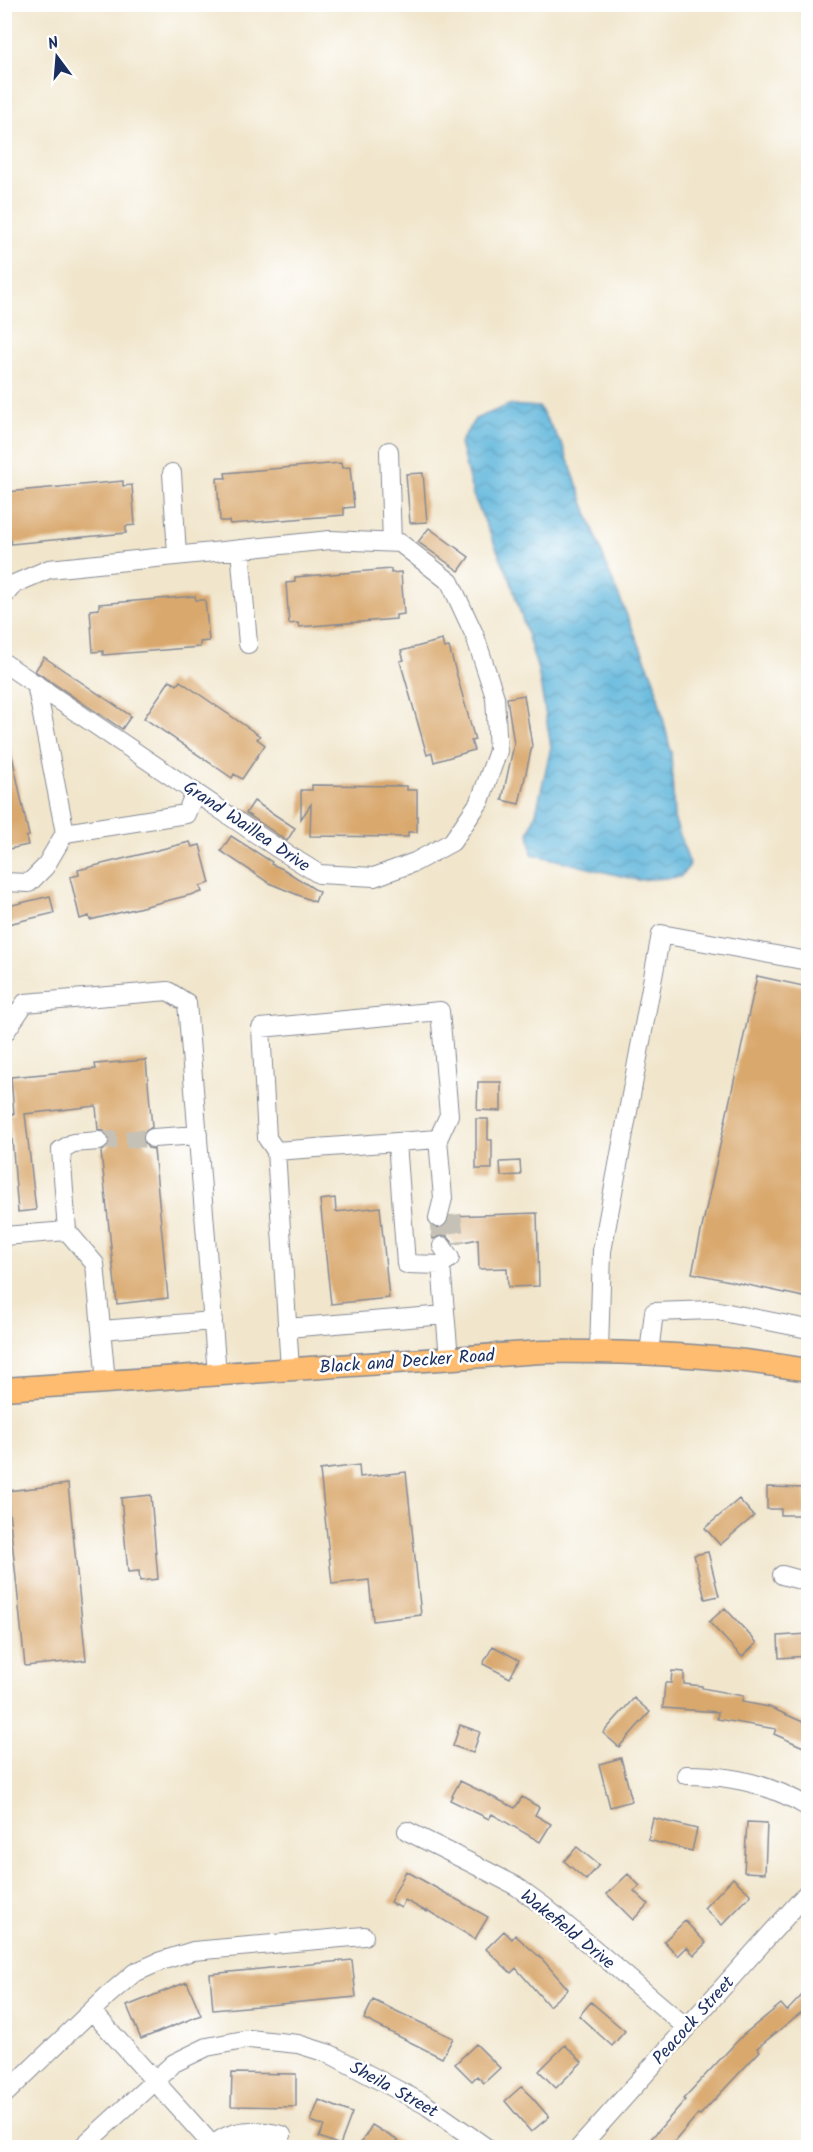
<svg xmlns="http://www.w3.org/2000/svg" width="813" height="2152" font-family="Kalam,sans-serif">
<defs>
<pattern id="water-waves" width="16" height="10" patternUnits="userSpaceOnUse" patternTransform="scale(1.5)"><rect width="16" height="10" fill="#5eb6db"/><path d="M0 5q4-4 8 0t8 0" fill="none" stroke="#4d94b5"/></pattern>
</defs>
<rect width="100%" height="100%" fill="#fff"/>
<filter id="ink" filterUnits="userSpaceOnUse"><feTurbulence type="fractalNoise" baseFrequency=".0167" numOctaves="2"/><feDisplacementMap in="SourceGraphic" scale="12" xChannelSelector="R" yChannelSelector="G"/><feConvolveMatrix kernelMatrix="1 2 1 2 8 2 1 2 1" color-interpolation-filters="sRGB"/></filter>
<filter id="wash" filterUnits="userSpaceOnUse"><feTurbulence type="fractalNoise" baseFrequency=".008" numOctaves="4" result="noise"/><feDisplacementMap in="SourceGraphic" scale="24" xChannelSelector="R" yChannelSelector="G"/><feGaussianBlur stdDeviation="1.35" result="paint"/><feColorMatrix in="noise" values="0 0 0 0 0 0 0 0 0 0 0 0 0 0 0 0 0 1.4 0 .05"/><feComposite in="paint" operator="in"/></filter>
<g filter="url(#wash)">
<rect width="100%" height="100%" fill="#f1e6cc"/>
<path fill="url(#water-waves)" stroke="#3c729c" stroke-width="1.5" d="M509 405 539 407 563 446 610 575 654 680 671 752 674 818 690 865 680 877 637 880 532 854 529 832 536 813 551 747 538 670 510 579 473 495 460 443 475 419Z"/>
<g id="blocks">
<path fill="#d9a86d" d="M341 463 342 468 350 467 354 507 344 508V515L230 524 229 521H220L217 478H226L225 473Z
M423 473 427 522 410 523 406 474Z
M123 481V486L132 485 135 525 126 526V533L11 544V540H4V497H7V492Z
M429 528 469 557 459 571 418 542Z
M391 569V573L401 572 404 614 396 615V619L299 627 298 623 289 624 286 583 295 582V577Z
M195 596 196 600H205L209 641 200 642V647L103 655V651L93 652 90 610 99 609V604Z
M442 640 444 648 449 647 475 740 471 741 474 750 434 762 432 753 427 755 400 661 404 660 401 651Z
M44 657 131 716 122 729 35 671Z
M170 680 177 685 180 681 260 736 257 739 265 745 242 779 234 774 232 778 144 718Z
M524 695 532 746 519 804 502 800 514 744 507 698Z
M4 746H10L29 836 26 837 28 845 4 850Z
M312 785 407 786V790H417V832H408V837L310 836 311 804 301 819V790H312Z
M254 801 295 828 287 841 246 813Z
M231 836 272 862 271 864 283 869 319 892 315 902 269 883 221 851Z
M190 842 192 847 200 845 210 883 200 886 202 892 90 920 89 916 80 919 70 877 79 875 78 870Z
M50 896 54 913 4 925V907Z
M757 976 808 987V1298L692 1273Z
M146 1060 152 1127 143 1133 142 1139 148 1148 154 1149 168 1298 117 1304 101 1152 109 1146 110 1140 104 1131 98 1130 96 1106 25 1114 36 1210 18 1212 10 1114H14L11 1077 96 1069 95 1064Z
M478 1082H501V1111L477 1110Z
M476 1119H488V1140H492V1169H476Z
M520 1161 521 1175 501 1176 500 1162Z
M335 1198 336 1212 380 1207 389 1298 331 1304 320 1200Z
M537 1213 539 1286 508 1287 507 1268 479 1269 478 1239 454 1244 447 1236 442 1235 433 1239 431 1227 442 1229 446 1225 450 1216Z
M359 1465 360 1477 406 1472 421 1615 373 1621 369 1580 332 1584 320 1470Z
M68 1484 86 1660 25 1666 7 1491Z
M767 1487 806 1488 805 1515H781V1509H767Z
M151 1495 158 1579 140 1581 139 1571 128 1572 121 1498Z
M739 1499 754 1516 720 1545 705 1528Z
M708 1552 719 1596 705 1599 694 1555Z
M725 1608 757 1643 742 1657 709 1622Z
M808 1634V1656L779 1658 778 1636Z
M493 1646 519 1660 510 1678 483 1664Z
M672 1671 684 1672V1684L702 1686V1688L743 1696 742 1702 769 1707 803 1722 808 1725V1749L774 1734 776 1729 717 1719 718 1712 663 1708 665 1683H671Z
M634 1698 650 1712 619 1747 603 1733Z
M460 1725 480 1732 473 1753 453 1746Z
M621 1758 632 1801 610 1807 599 1764Z
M460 1781 515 1808 522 1797 539 1807 535 1815 551 1824 540 1842 492 1814 489 1819 450 1800Z
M653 1818 697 1829 692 1851 648 1840Z
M747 1822 767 1823 765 1873 744 1872Z
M577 1847 599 1865 586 1880 564 1861Z
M406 1871 488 1917 475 1939 427 1910V1912L405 1900 401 1908 390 1902Z
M628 1874 640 1886 634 1891 648 1904 633 1920 607 1894Z
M733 1878 751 1895 722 1925 704 1908Z
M685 1921 706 1943 694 1955 687 1947 678 1956 664 1941Z
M504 1931 512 1939 515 1935 543 1960 568 1989 549 2006 516 1968 511 1973 486 1949Z
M352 1960 356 1997 213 2010 210 1974Z
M187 1982 201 2015 141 2039 127 2006Z
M808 1989V2007L757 2048 760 2051 700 2115 698 2114 669 2148H658L650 2140 685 2100 683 2099 743 2035 781 2004 787 2011Z
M373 2000 453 2038 442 2058 364 2019Z
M591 2002 625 2031 612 2046 579 2016Z
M476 2044 500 2068 484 2083 477 2076 472 2081 455 2064Z
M565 2045 582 2062 556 2088 539 2071Z
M232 2073 296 2074V2107L231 2106Z
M522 2086 549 2117 531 2132 505 2101Z
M319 2100 352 2113 340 2145 319 2137 324 2126 311 2121Z
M372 2125 410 2148H358Z"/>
</g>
</g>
<g filter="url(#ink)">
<use href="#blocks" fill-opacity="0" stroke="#868a95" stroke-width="1.5"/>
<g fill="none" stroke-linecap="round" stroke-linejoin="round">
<path stroke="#c6c1b6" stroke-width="18" stroke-dasharray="18 9" stroke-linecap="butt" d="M99 1141 153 1138
M452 1215 456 1244
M438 1218 442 1246"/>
<g stroke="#868a95" stroke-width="20">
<path id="minor" d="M389 451 392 543
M172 473 177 555
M240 549 248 644
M4 596 14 584 49 569 330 540 400 543 450 582 475 636 495 697 498 751 480 801 452 842 415 862 374 877 319 874 277 848 4 663
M36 684 65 833 186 814 195 792
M4 882 29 883 45 867 65 833
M4 1034 25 1003 168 991 187 1003 217 1374
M153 1138 198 1135
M397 1142 438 1139
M276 1151 267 1138 261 1028 440 1011 449 1115 438 1139 443 1198 438 1218
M67 1231 61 1150 73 1143 99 1141
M4 1236 67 1231 95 1264 106 1382
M441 1265 450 1258 442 1246
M287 1328 445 1315
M102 1330 213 1321
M599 1351 602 1251 661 934 808 961
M649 1353 654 1312 713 1310 808 1329
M290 1369 276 1151 397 1142 406 1264 441 1265 449 1358
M782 1575 808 1582
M686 1775C729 1775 772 1785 808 1807
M407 1831 487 1871 516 1886 545 1907 686 2027
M92 2011 212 2145
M4 2095 107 1996 134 1973 161 1961 193 1951 364 1936
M81 2148 174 2063 207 2047 249 2039 298 2044 330 2054 426 2105 487 2148
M210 2148C231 2127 256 2129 282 2135
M579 2148 808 1892"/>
</g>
<g stroke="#868a95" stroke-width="25">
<path id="major" d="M4 1389 541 1352C631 1351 720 1355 808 1370"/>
</g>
<use href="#minor" stroke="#fff" stroke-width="18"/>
<use href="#major" stroke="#fdbc6f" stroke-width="22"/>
</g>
</g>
<g text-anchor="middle" stroke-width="5" stroke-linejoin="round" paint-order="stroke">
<g font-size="18" fill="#1b2f5e" stroke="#fff">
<text transform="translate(247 826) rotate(34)" y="6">Grand Waillea Drive</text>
<text transform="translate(407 1361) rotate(-4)" y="6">Black and Decker Road</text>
<text transform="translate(568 1929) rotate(39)" y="6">Wakefield Drive</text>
<text transform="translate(693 2020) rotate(-48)" y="6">Peacock Street</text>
<text transform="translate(394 2089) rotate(29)" y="6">Sheila Street</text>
</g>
</g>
<rect width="813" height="2152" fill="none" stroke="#fff" stroke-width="24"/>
<g transform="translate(57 57) rotate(344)" stroke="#ffffff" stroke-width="4.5" paint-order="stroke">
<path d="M0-4.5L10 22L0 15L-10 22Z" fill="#1b2f5e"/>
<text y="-9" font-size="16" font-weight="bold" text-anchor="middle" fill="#1b2f5e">N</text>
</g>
</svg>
